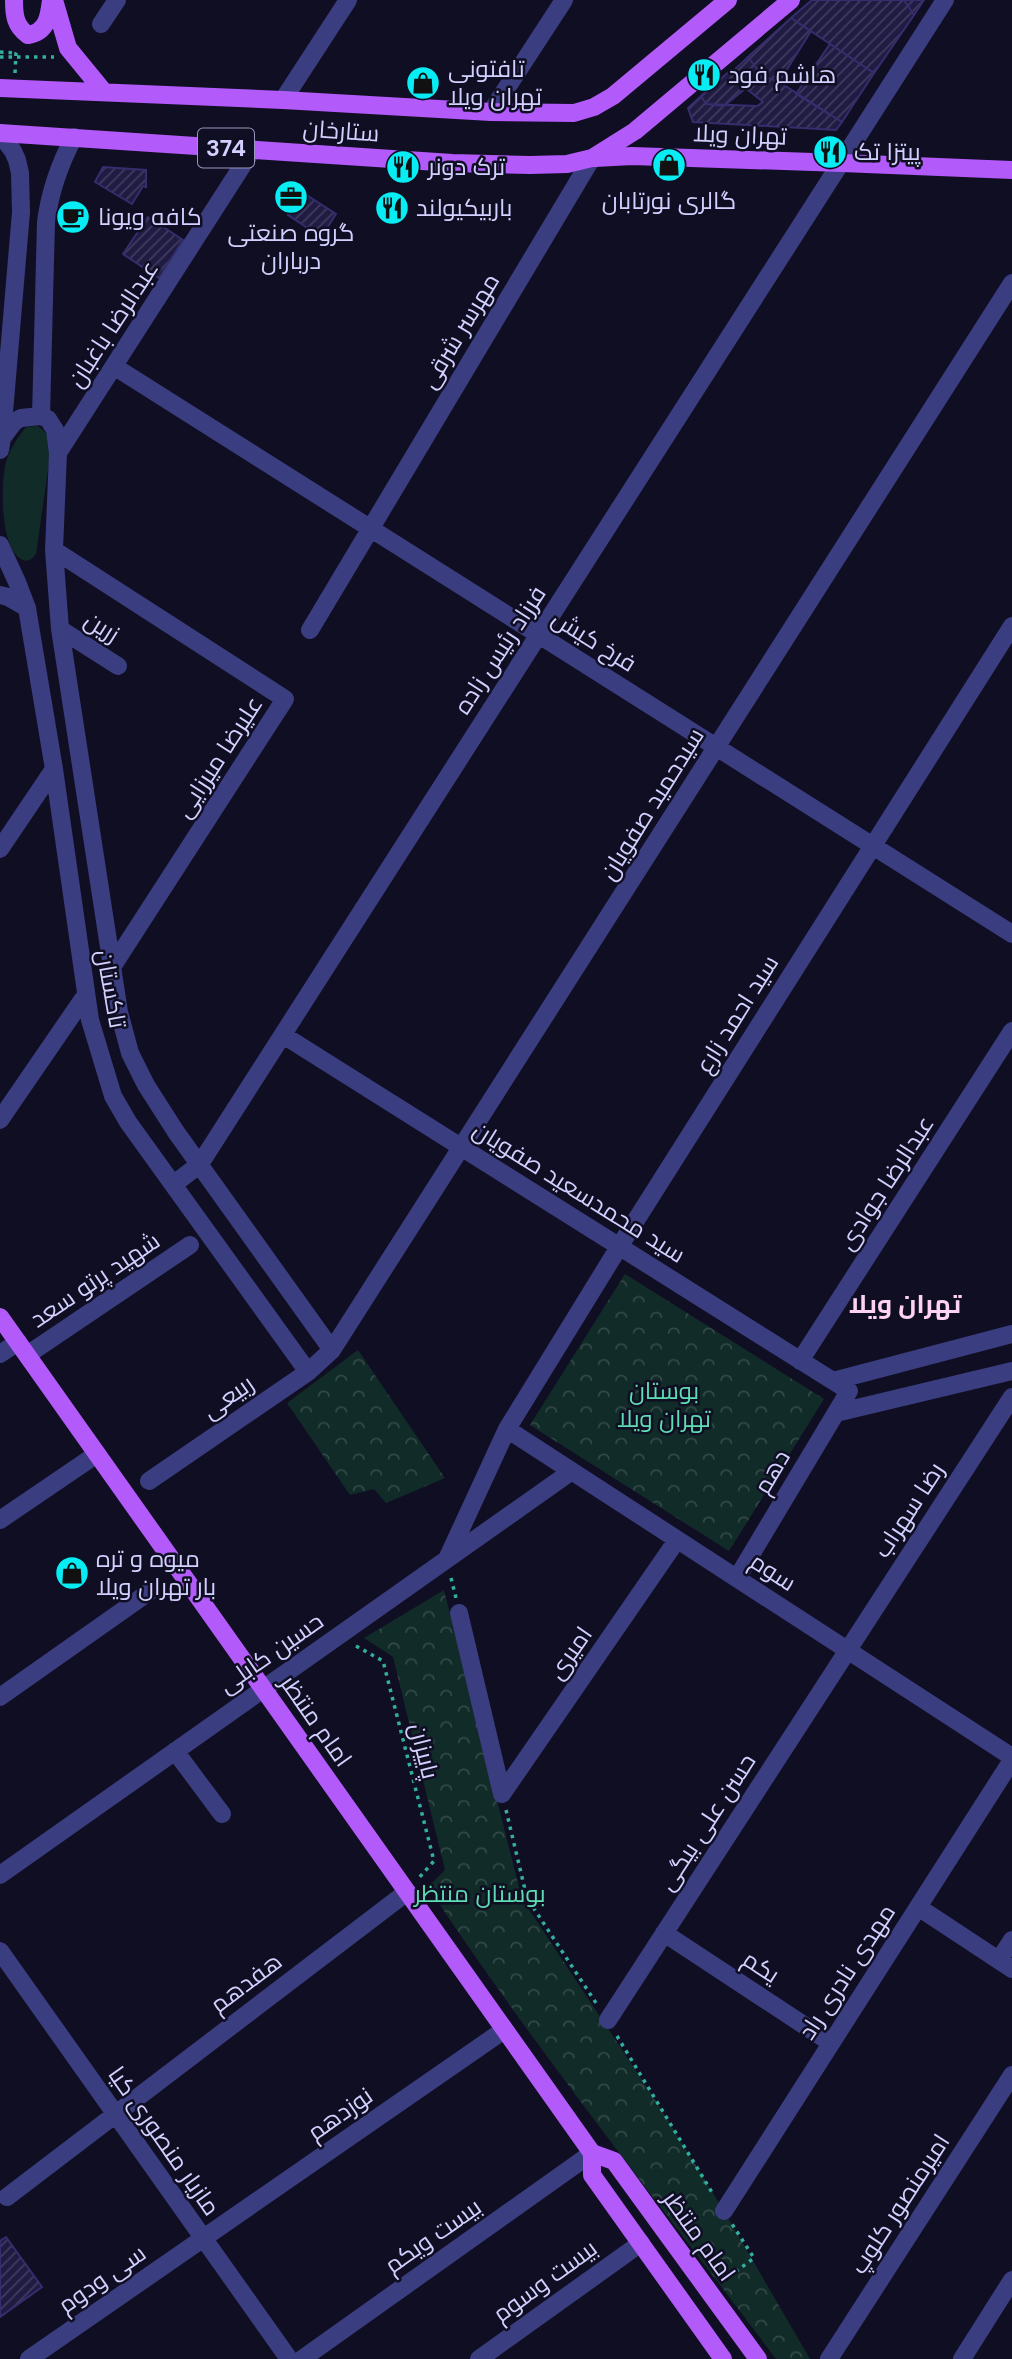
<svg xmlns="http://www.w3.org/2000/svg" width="1012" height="2359" font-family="'DM Sans',Cairo,sans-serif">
<defs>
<pattern id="park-crowns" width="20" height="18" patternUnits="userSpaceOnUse" patternTransform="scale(1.75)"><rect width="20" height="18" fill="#112b28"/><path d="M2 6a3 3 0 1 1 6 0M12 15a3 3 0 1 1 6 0" fill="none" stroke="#334948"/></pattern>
<pattern id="building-hatch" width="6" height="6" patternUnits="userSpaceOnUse" patternTransform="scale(1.75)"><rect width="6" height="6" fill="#201b42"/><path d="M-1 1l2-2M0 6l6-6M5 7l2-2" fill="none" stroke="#403b5e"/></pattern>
</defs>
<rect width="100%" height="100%" fill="#100e22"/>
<path fill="#112b28" d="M38 426 46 433 52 442 36 554C32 559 29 562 23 560 0 551 1 487 5 466 8 452 17 438 26 427Z"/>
<path fill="url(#park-crowns)" d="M625 1274 824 1399 729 1551 530 1425Z
M358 1350 445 1478 386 1503 374 1489 350 1495 287 1403Z
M444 1590 522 1899 656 2101 724 2211 810 2359H776C659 2203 536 2050 428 1887L445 1870 393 1657 364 1638Z"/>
<path fill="url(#building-hatch)" stroke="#352d6d" stroke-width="2" d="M812 0H904L914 15 874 73 791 18Z
M904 0H924L914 15Z
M791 18 811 31 779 82 762 76 748 57Z
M830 44 874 73 842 122 796 94Z
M748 57 762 76 748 90 732 72Z
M731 70 746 88 724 106 706 104 701 96Z
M762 76 779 82 842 122 836 130 693 122 688 108 701 96 706 104 757 106 763 102 748 90Z
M103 167 146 170V187L143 186 132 204 95 182Z
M302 192 336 214 321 237 288 215Z
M148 217 183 240 159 278 123 254Z
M6 2237 42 2287 0 2317V2241Z"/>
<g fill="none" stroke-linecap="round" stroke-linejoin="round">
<path stroke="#32b09f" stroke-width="3.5" stroke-dasharray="3.5 5" stroke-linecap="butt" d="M0 52 16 53
M0 57H54
M15 73 16 53 18 49
M451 1578 456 1598
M356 1646 383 1661 434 1861 417 1880
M506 1810 527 1898 598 2006
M617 2036 713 2194
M722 2282 754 2258 732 2224"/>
<path stroke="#3a3d7f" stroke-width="18" d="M101 24 117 0
M283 100 348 0
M491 112 564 0
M0 134 13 151 17 160 20 173 21 212 2 436
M115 367 1012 934
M41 416 46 222C50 191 59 165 74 137
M0 450 2 438 14 422 21 418 41 416 48 419 55 430 58 453 54 550 60 629 119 1012 130 1053 146 1085 176 1132 332 1350
M58 453 253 149
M0 545 17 582 27 608 54 769 90 1020 113 1096 128 1122 308 1372
M54 550 285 699 112 967
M0 595 8 597 27 608
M60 629 118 666
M310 630 592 158
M0 849 54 769
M283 1035 849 1391 737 1578
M0 1120 85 996
M174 1184 200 1164 945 0
M0 1354 18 1342
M27 1355 190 1245
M800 1361 1012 1031
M833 1381 1012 1334
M836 1413 1012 1371
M507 1429 1012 1757
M149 1481 308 1372 332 1350 1012 283
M0 1520 97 1454
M447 1559 507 1429 619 1247 1012 626
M459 1613 502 1794
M0 1697 149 1592
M175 1751 222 1814
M502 1794 677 1540
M0 1875 572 1471
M918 1907 1012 1969
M664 1933 831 2043
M0 1951 289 2359
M999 1960 1012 1940
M608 2020 1012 1397
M7 2197 407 1892
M724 2211 1012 1760
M29 2359 504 2030
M302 2359 592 2153
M479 2359 641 2243
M829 2359 1012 2075
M962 2359 1012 2280"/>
<path stroke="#b25afa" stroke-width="18" d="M14 0C14 15 15 26 28 35 47 32 49 17 51 0
M54 0 68 48 104 92
M0 88 283 100 491 112 574 113 594 107 613 96 728 0
M0 133 452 163 530 165 567 164 592 158 635 131 791 0
M595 158 632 156 842 163 1012 170
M0 1317 592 2153 614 2161 758 2359
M592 2153V2175L723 2359"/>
</g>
<defs>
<g id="restaurant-disc" transform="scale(1.75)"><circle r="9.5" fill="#07edf3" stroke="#100e22"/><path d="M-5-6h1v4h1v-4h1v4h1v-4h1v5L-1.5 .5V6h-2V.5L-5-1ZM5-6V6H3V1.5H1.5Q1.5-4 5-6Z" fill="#111"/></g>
<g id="shop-disc" transform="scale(1.75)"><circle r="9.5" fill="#07edf3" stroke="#100e22"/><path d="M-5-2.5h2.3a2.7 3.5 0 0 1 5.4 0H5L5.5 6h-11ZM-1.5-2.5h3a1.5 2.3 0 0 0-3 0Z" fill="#111"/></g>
<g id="office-disc" transform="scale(1.75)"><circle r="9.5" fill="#07edf3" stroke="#100e22"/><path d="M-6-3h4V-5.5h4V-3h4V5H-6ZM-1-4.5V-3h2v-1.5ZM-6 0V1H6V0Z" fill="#111"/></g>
<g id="cafe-disc" transform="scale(1.75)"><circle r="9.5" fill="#07edf3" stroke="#100e22"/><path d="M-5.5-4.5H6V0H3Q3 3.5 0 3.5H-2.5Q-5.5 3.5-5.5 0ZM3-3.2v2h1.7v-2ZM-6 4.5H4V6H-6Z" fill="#111"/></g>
</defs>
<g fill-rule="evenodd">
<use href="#restaurant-disc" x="704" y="75"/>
<use href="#shop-disc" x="423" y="83"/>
<use href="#restaurant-disc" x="830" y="152"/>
<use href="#shop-disc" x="669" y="165"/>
<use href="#restaurant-disc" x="403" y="167"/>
<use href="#office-disc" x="291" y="197"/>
<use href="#restaurant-disc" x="392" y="208"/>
<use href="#cafe-disc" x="73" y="217"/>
<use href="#shop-disc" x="72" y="1573"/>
</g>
<g text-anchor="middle" stroke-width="5" stroke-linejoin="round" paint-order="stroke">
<rect fill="#100e22" stroke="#9896bc" stroke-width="2" x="198" y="128.5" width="56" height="39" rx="5"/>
<g font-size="23" font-weight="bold" fill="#d2d0fe">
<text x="226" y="156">374</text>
</g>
<g font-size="24" fill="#d2d0fe" stroke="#100e22" text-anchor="start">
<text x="448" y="77">تافتونی<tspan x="448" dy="28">تهران ویلا</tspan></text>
<text x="728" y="83">هاشم فود</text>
<text x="854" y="160">پیتزا تک</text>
<text x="428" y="175">ترک دونر</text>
<text x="669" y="209" text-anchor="middle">گالری نورتابان</text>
<text x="416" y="216">باربیکیولند</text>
<text x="98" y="225">کافه ویونا</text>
<text x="291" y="241" text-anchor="middle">گروه صنعتی<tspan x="291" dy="28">درباران</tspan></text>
<text x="96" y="1567">میوه و تره<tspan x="96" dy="28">بار تهران ویلا</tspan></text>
</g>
<g font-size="24" fill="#d2d0fe" stroke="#100e22">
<text transform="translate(341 131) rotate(4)" y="8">ستارخان</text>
<text transform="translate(740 135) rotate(2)" y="8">تهران ویلا</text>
<text transform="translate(113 324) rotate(-57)" y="8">عبدالرضا باغبان</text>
<text transform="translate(460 331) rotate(-59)" y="8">مهرسر شرقی</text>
<text transform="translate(102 627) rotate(32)" y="8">زرین</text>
<text transform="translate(594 641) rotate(32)" y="8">فرخ کیش</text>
<text transform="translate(500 650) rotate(-57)" y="8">فرزاد رئیس زاده</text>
<text transform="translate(219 757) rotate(-57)" y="8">علیرضا میرزایی</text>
<text transform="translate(652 804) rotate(-58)" y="8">سیدحمید صفویان</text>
<text transform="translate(111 989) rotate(80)" y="8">تاکستان</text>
<text transform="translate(737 1014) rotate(-58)" y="8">سید احمد زارع</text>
<text transform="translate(886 1183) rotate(-57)" y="8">عبدالرضا جوادی</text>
<text transform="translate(579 1192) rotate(32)" y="8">سید محمدسعید صفویان</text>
<text transform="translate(95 1280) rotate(-34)" y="8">شهید پرتو سعد</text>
<text transform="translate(228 1397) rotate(-35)" y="8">ربیعی</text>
<text transform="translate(772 1472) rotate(-59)" y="8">دهم</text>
<text transform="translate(909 1510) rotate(-57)" y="8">رضا سهراب</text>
<text transform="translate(773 1572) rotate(33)" y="8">سوم</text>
<text transform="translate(271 1653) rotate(-35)" y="8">حسین کابلی</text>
<text transform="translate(570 1653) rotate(-55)" y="8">امیری</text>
<text transform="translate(316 1721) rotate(55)" y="8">امام منتظر</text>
<text transform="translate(424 1751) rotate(76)" y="8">پاییزان</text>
<text transform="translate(707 1822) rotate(-57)" y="8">حسن علی بیگی</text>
<text transform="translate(761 1967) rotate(33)" y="8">یکم</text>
<text transform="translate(847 1972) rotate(-57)" y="8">مهدی نادری راد</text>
<text transform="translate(246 1983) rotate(-37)" y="8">هفدهم</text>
<text transform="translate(340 2114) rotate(-35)" y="8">نوزدهم</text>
<text transform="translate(164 2141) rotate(55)" y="8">مازیار منصوری کیا</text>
<text transform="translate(900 2204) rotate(-57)" y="8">امیرمنصور کلوپ</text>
<text transform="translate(433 2236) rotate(-35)" y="8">بیست ویکم</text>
<text transform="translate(699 2236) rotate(54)" y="8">امام منتظر</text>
<text transform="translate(102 2279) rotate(-35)" y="8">سی ودوم</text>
<text transform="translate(545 2281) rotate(-36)" y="8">بیست وسوم</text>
</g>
<g font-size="24" fill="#5edcb3" stroke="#100e22">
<text x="664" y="1399">بوستان<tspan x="664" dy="28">تهران ویلا</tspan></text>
<text x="480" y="1902">بوستان منتظر</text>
</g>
<g font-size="26" font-weight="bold" fill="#fed2f1" stroke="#100e22">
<text x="905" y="1313">تهران ویلا</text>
</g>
</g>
</svg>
